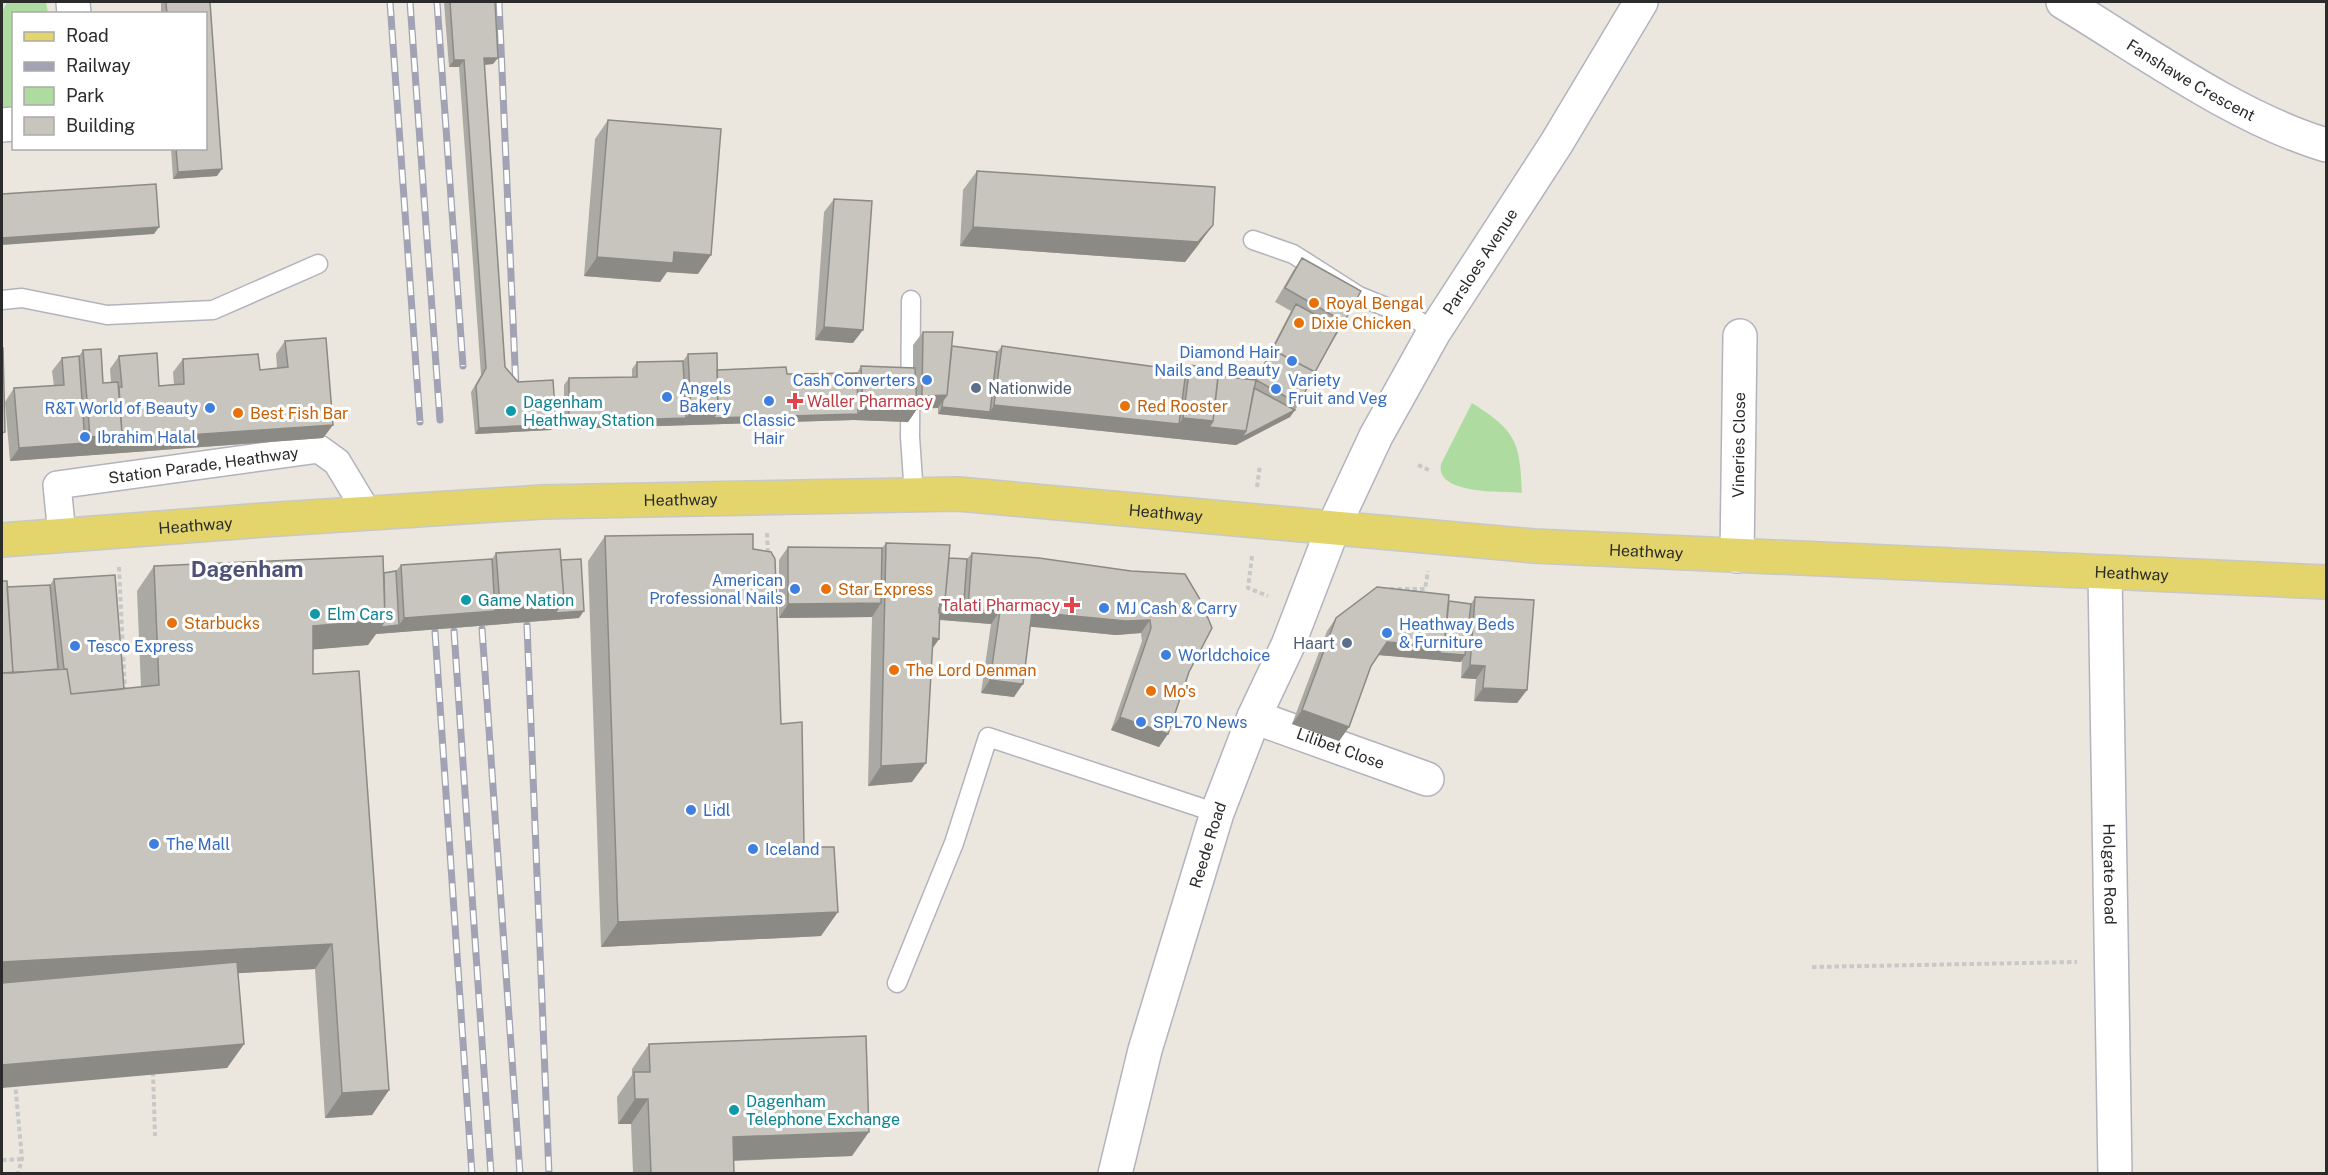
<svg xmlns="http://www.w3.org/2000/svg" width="2328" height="1175" font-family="'Public Sans',sans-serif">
<rect width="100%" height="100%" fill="#ebe7de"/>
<path fill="#aedca0" d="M46 2 48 13 14 14 13 110 2 111V11L7 3Z
M1472 403C1516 431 1520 441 1522 493 1501 491 1435 495 1441 464Z"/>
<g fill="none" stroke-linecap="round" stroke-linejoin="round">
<g stroke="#b2b3bd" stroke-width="21">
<path id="service" d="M1253 240 1293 254 1359 296 1416 319 1434 332
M2 300 22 298 107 315 213 310 318 264
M911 300 910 437 914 495
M897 983 954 843 988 737 1217 813"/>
</g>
<g stroke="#b2b3bd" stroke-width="30">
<g id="pedestrian">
<path id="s1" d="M62 535 57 485 319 449 337 462 367 512"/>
</g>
</g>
<g stroke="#b2b3bd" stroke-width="36">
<g id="minor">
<path d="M73 2 74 14"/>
<path id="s2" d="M2063 2C2144 51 2236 118 2326 145"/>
<path d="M2 125 14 124"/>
<path id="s3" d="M1737 556 1740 336"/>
<path id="s4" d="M2105 574 2115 1174"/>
<path id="s5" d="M1254 717 1427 779"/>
</g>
</g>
<g stroke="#b2b3bd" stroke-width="36">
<g id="tertiary">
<path id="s6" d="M1115 1174 1145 1050 1217 813 1254 717 1288 645 1333 528 1376 436 1434 332 1556 144 1641 2"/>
</g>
</g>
<g stroke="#c8c8c8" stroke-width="36">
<g id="primary">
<path id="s7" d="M2 540 264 520 542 502 958 494 1534 546 2326 582"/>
</g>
</g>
<path stroke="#c8c8c8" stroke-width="4" stroke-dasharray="4.5 3" stroke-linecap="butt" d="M1418 465 1431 471
M1257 487 1260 465
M767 533 768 555
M1252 556 1248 588 1268 596
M119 567 125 691
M1390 589H1425L1428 571
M1812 967 2077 962
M153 1072 155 1136
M15 1082 22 1159 18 1174
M2 1160 22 1159"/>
<use href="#service" stroke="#fff" stroke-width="18"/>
<use href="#pedestrian" stroke="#fff" stroke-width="27"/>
<use href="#minor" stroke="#fff" stroke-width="33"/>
<use href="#tertiary" stroke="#fff" stroke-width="33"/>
<use href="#primary" stroke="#e3d56b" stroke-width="33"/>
<g stroke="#a1a2b3" stroke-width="7">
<path id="rail" d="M390 2 420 422
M410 2 440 420
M437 2 463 366
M499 2 516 389
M527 625 549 1174
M482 629 520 1174
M454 631 491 1174
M435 632 472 1174"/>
</g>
<use href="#rail" stroke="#fff" stroke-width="4.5" stroke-dasharray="14" stroke-linecap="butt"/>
</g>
<path fill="#aba9a3" d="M162 2H210L217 176 173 179 171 148H206V14H161V4Z
M444 2H495L493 64 484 65 505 367 518 382 556 424 551 430 475 434 471 392 481 375 459 67H449Z
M608 120 698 274 667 272 660 282 584 276 595 139Z
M977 171 1199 244 1185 262 960 246 963 190Z
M834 199 853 343 815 340 824 212Z
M1302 258 1344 322 1315 372 1299 404 1290 417 1236 445 938 414V407L917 409 908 422 854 420 564 429V385L569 378 632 377V369L637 362 683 361 688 354 717 370 787 374 857 373 861 366 913 368V345L923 332 952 346 997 352 1002 346 1186 371 1190 365 1218 376 1254 379 1264 363 1291 311 1275 302 1293 271Z
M285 341 333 425 323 438 10 461 5 402 14 388 54 386 52 371 62 358 79 356 83 350 103 383 111 382 110 369 119 356 159 386 174 385 173 372 183 359 260 370 277 368 276 354Z
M605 536 753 549 781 724 821 936 601 947 588 561Z
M886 543 949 558 967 559 972 553 1131 571 1189 672 1159 747 1111 730 1142 641 1141 633 1116 635 1030 626 1014 697 981 693 991 624 939 620V639L932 649 912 782 868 786 872 617 779 618V560L788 547 882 548Z
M496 553 561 560 579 618 376 634 368 645 313 649V674L389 1090 372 1115 325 1118 315 969 238 973 244 1044 227 1068 7 587 50 585 54 579 124 689 141 687 137 591 154 566 384 573 396 571 401 565 492 559Z
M1475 597 1527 690 1517 703 1474 701 1476 679 1461 678 1462 660 1461 662 1378 655 1371 666 1349 727 1339 741 1292 724 1327 631 1336 618 1449 601 1471 604Z
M649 1044 852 1156 734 1161V1173H633L631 1124H618L617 1097 632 1075V1069Z"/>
<path fill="#8b8a84" d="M484 58H498L493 64 479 65Z
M454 60H464L459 67H449Z
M222 169 217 176 173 179 178 172Z
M1213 225 1199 244 1185 262 960 246 973 227Z
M159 227 154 234 2 245V238Z
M674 252 711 255 698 274 667 272 660 282 584 276 597 257Z
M824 327 863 330 853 343 815 340Z
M947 395 938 408 914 409H917L908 422 854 420 564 429 569 422 686 418 691 412 858 414 863 407 912 409 922 396Z
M994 405 1179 424 1183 418 1295 410 1290 417 1236 445 938 414 942 407 990 412Z
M556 424 551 430 475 434 479 428Z
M333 425 323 438 108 454 118 440Z
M122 434 108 454 10 461 19 448 85 443 90 437Z
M564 600 584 611 579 618 376 634 368 645 296 651 313 626 385 620 399 625 404 618 495 611 500 605Z
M945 600 963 615 968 608 1000 611 991 624 932 619 940 602Z
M881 603 872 617 779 618 788 604Z
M1032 612 1150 620 1141 633 1116 635 1023 626Z
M933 638 939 639 925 659Z
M1387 642 1444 646 1465 655 1461 662 1378 655Z
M1470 665 1485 666 1476 679 1461 678Z
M990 680 1023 684 1014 697 981 693Z
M1483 688 1527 690 1517 703 1474 701Z
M1302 710 1349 727 1339 741 1292 724Z
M1120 717 1168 734 1159 747 1111 730Z
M926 763 912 782 868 786 881 766Z
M838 912 821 936 601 947 618 922Z
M332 944 315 969 2 986V962Z
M244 1044 227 1068 2 1088V1065Z
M389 1090 372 1115 325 1118 342 1093Z
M635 1099H648L631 1124H618Z
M869 1132 852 1156 716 1161 733 1137Z"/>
<path fill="#c7c5bd" stroke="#8b8a84" stroke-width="1.5" d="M166 2H210L222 169 178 172 176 148H206V14H167Z
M450 2H495L498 58H484L505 367 518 382 553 380 556 424 479 428 476 386 486 368 464 60H454Z
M608 120 721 129 711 255 674 252 673 263 597 257Z
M977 171 1215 187 1213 225 1198 242 973 227Z
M156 184 159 227 2 238V194Z
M834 199 872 201 863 330 824 327Z
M1302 258 1361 291 1344 322 1285 288Z
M1296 304 1339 328 1315 372 1273 350 1269 356Z
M923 332H953L947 395 922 396Z
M326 338 333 425 118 440 122 434 119 387H122L119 356 157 353 159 386 170 385 184 384 183 359 258 354 260 370 288 367 285 341Z
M952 346 997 352 990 412 942 407 943 400 947 395Z
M1002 346 1186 371 1179 424 994 405Z
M2 348H3L5 432 2 433Z
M101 349 103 383 118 382 122 434 90 437 83 350Z
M1273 350 1315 372 1299 404 1256 380Z
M717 353 718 412H691L688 354Z
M79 356 85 443 19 448 14 388 64 385 62 358Z
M683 361 686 418 569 422V378L637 377V362Z
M1190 365 1219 370 1213 421 1183 418Z
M861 366 915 368 917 409 863 407Z
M786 367 787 374 857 373 858 414 713 418 718 412 717 370Z
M1218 376 1256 380 1246 431 1209 427 1213 421Z
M1254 388 1295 410 1241 438 1246 431Z
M753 534V549L771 552 775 559 781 724 802 722 804 847H834L838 912 618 922 605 536Z
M886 543 950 545 945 600 940 602 939 639 933 638 926 763 881 766Z
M788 547 882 548 881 603 788 604Z
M560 549 564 600 500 605 496 553Z
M972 553 1039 558 1131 571 1185 574 1201 601 1212 628 1189 672 1168 734 1120 717 1151 628 1150 620 1126 621 1032 612 1023 684 990 680 1000 611 968 608Z
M383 556 385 620 313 626V674L359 671 389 1090 342 1093 332 944 2 962V673L67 669 71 694 159 685 154 566Z
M949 558 967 559 963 615 939 613V608L945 600Z
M492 559 495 611 404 618 401 565Z
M581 559 584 611 555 613 564 600 561 560Z
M396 571 399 625 381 627 385 620 384 573Z
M115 575 124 689 71 694 67 669H64L54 579Z
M2 581H7L13 673H2Z
M50 585 58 669 13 673 7 587Z
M1377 587 1449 595 1444 646 1387 642 1371 666 1349 727 1302 710 1336 618Z
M1475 597 1534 600 1527 690 1483 688 1485 666 1470 665Z
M1449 601 1471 604 1465 655 1439 653 1444 646Z
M237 962 244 1044 2 1065V983Z
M866 1036 869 1132 733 1137 734 1173H651L648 1099H635L634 1072H650L649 1044Z"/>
<g fill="#e8710a" stroke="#fff" stroke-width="2">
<circle cx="1314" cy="303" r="6"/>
<circle cx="1299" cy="323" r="6"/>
<circle cx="1125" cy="406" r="6"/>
<circle cx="238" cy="413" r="6"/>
<circle cx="826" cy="589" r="6"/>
<circle cx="172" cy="623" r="6"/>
<circle cx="894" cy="670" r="6"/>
<circle cx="1151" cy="691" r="6"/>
</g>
<g fill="#3f7fe0" stroke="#fff" stroke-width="2">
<circle cx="1292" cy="361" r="6"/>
<circle cx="927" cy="380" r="6"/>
<circle cx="1276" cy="389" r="6"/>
<circle cx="667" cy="397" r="6"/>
<circle cx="769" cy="401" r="6"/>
<circle cx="210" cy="408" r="6"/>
<circle cx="85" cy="437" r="6"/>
<circle cx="795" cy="589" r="6"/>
<circle cx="1104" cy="608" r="6"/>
<circle cx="1387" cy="633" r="6"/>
<circle cx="75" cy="646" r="6"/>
<circle cx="1166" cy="655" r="6"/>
<circle cx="1141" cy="722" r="6"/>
<circle cx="691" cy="810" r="6"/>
<circle cx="154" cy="844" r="6"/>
<circle cx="753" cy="849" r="6"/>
</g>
<g fill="#5c6f8a" stroke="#fff" stroke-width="2">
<circle cx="976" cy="388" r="6"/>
<circle cx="1347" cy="643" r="6"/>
</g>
<g fill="#e0444e" stroke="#fff" stroke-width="2">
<path d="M792 392h6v6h6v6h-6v6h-6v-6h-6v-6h6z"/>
<path d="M1069 596h6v6h6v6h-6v6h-6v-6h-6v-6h6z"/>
</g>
<g fill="#0f9aa8" stroke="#fff" stroke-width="2">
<circle cx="511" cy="411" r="6"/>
<circle cx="466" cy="600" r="6"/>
<circle cx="315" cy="614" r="6"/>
<circle cx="734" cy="1110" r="6"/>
</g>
<g text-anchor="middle" stroke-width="6" stroke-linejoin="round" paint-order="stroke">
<g font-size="16" fill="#2b2b2b" stroke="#fff">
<text dy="6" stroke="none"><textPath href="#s2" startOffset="150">Fanshawe Crescent</textPath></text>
<text dy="6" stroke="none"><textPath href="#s6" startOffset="988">Parsloes Avenue</textPath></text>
<text dy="6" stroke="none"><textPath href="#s3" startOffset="111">Vineries Close</textPath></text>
<text dy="6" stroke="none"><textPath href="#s1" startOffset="198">Station Parade, Heathway</textPath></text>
<text dy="6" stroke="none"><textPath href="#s7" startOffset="680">Heathway</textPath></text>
<text dy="6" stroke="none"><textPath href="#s7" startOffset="1166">Heathway</textPath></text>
<text dy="6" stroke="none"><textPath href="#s7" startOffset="194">Heathway</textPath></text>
<text dy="6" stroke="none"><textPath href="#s7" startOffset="1648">Heathway</textPath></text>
<text dy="6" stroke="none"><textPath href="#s7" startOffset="2134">Heathway</textPath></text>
<text dy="6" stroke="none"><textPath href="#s5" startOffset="92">Lilibet Close</textPath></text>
<text dy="6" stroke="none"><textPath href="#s6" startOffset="342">Reede Road</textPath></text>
<text dy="6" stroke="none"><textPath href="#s4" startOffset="300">Holgate Road</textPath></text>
</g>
<g font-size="16" fill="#c56008" stroke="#fff" text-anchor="start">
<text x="1326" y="309">Royal Bengal</text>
<text x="1311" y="329">Dixie Chicken</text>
<text x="1137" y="412">Red Rooster</text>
<text x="250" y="419">Best Fish Bar</text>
<text x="838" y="595">Star Express</text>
<text x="184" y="629">Starbucks</text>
<text x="906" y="676">The Lord Denman</text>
<text x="1163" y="697">Mo's</text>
</g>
<g font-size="16" fill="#366cbe" stroke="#fff" text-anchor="start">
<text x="1280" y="358" text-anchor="end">Diamond Hair<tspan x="1280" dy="18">Nails and Beauty</tspan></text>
<text x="915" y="386" text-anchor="end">Cash Converters</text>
<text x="1288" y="386">Variety<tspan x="1288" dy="18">Fruit and Veg</tspan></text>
<text x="679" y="394">Angels<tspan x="679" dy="18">Bakery</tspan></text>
<text x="198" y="414" text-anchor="end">R&amp;T World of Beauty</text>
<text x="769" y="426" text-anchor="middle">Classic<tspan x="769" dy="18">Hair</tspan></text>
<text x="97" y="443">Ibrahim Halal</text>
<text x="783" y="586" text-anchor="end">American<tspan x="783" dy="18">Professional Nails</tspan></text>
<text x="1116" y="614">MJ Cash &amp; Carry</text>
<text x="1399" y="630">Heathway Beds<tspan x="1399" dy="18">&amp; Furniture</tspan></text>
<text x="87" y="652">Tesco Express</text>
<text x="1178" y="661">Worldchoice</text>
<text x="1153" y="728">SPL70 News</text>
<text x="703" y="816">Lidl</text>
<text x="166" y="850">The Mall</text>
<text x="765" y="855">Iceland</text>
</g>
<g font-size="16" fill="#4e5e75" stroke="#fff" text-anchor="start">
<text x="988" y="394">Nationwide</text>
<text x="1335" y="649" text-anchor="end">Haart</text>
</g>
<g font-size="16" fill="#be3a42" stroke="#fff" text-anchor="start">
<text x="807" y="407">Waller Pharmacy</text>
<text x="1060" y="611" text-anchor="end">Talati Pharmacy</text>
</g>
<g font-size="16" fill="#0d838f" stroke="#fff" text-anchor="start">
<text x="523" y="408">Dagenham<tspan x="523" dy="18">Heathway Station</tspan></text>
<text x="478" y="606">Game Nation</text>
<text x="327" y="620">Elm Cars</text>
<text x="746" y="1107">Dagenham<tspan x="746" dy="18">Telephone Exchange</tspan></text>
</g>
<g font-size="22" font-weight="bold" fill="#4f5277" stroke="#fff">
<text x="247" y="577">Dagenham</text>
</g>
</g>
<rect width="2328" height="1175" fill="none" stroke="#2b2b2b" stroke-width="6"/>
<rect x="12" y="12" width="195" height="138" fill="#ffffff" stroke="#aaaaaa" stroke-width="1.5"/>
<rect x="24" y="32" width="30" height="9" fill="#e3d56b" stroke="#aaaaaa" stroke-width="1.5"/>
<text x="66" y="42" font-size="18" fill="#2b2b2b">Road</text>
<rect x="24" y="62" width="30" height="9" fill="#a1a2b3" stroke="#aaaaaa" stroke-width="1.5"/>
<text x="66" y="72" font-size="18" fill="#2b2b2b">Railway</text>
<rect x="24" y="87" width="30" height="18" fill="#aedca0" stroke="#aaaaaa" stroke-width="1.5"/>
<text x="66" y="102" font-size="18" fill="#2b2b2b">Park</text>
<rect x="24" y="117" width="30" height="18" fill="#c7c5bd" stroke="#aaaaaa" stroke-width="1.5"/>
<text x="66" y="132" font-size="18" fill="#2b2b2b">Building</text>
</svg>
